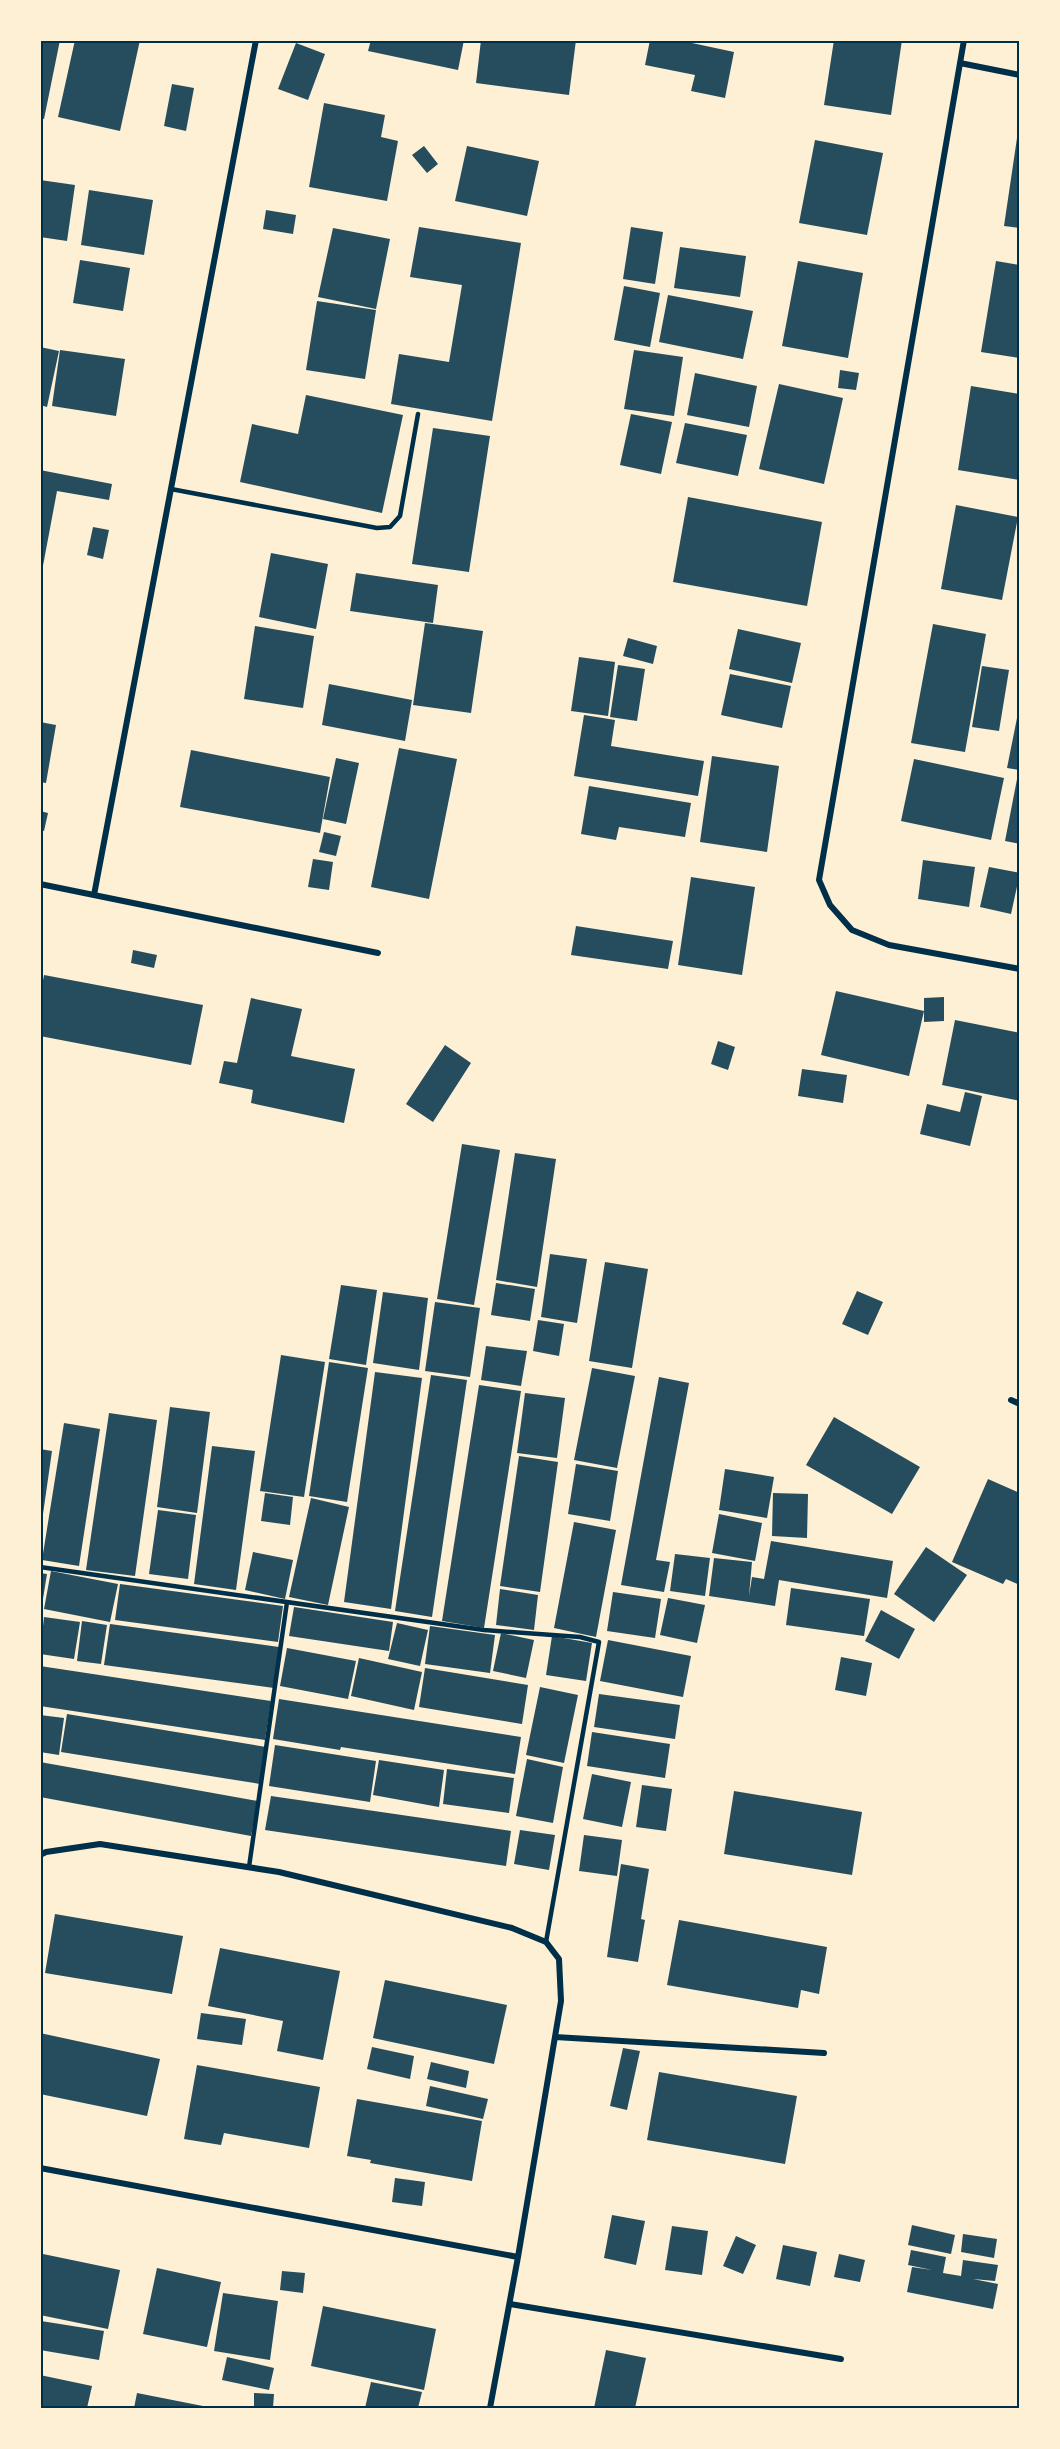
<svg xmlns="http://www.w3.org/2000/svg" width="1060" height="2449" font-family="Mulish,sans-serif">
<rect width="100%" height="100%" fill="#fdf0d5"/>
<path fill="#264d5e" d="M40 40H60L44 119 40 118Z
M75 40H140L120 131 58 117Z
M371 40H464L458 70 368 51Z
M481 40H576L569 95 476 83Z
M650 40H678L734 52 725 98 691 91 695 75 645 65Z
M834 40H902L891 115 824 105Z
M296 43 325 54 308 100 278 89Z
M172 84 194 88 186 131 164 126Z
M324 103 385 115 381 137 398 141 387 201 309 187Z
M1017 138 1020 139V228L1004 226Z
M815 140 883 153 867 235 799 223Z
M424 146 438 164 427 173 412 155Z
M467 146 539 161 527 216 455 201Z
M40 180 75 185 67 241 40 237Z
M89 190 153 200 144 255 81 245Z
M266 210 296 215 293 234 263 229Z
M419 227 521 243 492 421 391 404 399 354 449 362 462 285 410 277Z
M631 227 663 232 655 284 623 279Z
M333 228 390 239 376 309 318 297Z
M680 247 746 256 740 297 674 288Z
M80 260 130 268 123 311 73 303Z
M798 261 863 273 848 358 782 346Z
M996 261 1020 265V358L981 352Z
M624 286 660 293 650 347 614 340Z
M668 295 753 311 743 359 659 342Z
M317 301 376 310 365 379 306 370Z
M40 347 59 351 47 407 40 405Z
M60 350 125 359 116 416 52 406Z
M634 350 683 357 674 416 624 409Z
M840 370 859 373 856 390 838 388Z
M695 373 757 386 749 427 687 415Z
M779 384 843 398 824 484 759 469Z
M971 386 1020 394V480L958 470Z
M306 395 403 415 382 513 240 482 252 424 298 434Z
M631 414 672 422 661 474 620 465Z
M685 423 747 435 738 476 676 463Z
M433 428 490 436 469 572 412 564Z
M40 470 112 484 109 500 57 491 42 571Z
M688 497 822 522 807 606 673 582Z
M956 505 1018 517 1002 600 941 589Z
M93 527 109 530 103 559 87 555Z
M271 553 328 564 316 629 259 617Z
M356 573 438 585 433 623 350 611Z
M425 623 483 631 471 713 413 705Z
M933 624 986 634 965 752 911 743Z
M255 626 314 636 303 708 244 699Z
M738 629 801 643 792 683 729 669Z
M628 638 657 646 653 664 623 656Z
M579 657 615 662 608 716 571 711Z
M618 665 645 669 637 721 610 717Z
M982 666 1009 670 999 731 972 727Z
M730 674 791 686 782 728 721 715Z
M329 684 412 700 405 741 322 725Z
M584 715 615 720 611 746 704 761 698 796 574 776Z
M1017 718H1020V770L1007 768Z
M40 722 56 725 46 783 40 782Z
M399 748 457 759 429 899 371 887Z
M191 750 330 777 320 833 180 807Z
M712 756 779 766 767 852 700 842Z
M336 758 359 763 346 824 323 819Z
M914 759 1004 778 991 840 901 821Z
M1018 774H1020V844L1005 841Z
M589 786 691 803 685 837 619 827 616 840 581 834Z
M40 811 48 813 44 831 40 830Z
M324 832 341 836 336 856 319 852Z
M313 859 333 862 329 890 308 887Z
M923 860 975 867 969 907 918 899Z
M989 867 1020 873 1011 914 980 907Z
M691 877 755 887 742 975 678 965Z
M576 926 673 941 668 969 571 955Z
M133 950 157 955 154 968 131 963Z
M44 975 203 1005 191 1065 40 1036V996Z
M836 991 924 1011 909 1076 821 1055Z
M944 997V1021L924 1022V998Z
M251 998 302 1009 291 1056 355 1069 344 1123 251 1103 253 1090 219 1083 224 1061 237 1063Z
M955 1020 1020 1033V1101L942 1085Z
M718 1041 735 1047 728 1070 711 1064Z
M445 1045 471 1063 433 1122 406 1104Z
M802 1069 847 1075 843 1103 798 1096Z
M965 1092 982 1096 970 1146 920 1134 927 1104 960 1112Z
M462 1144 500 1150 474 1305 437 1299Z
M515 1153 556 1159 537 1287 496 1280Z
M550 1254 587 1259 577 1323 541 1317Z
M605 1262 648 1269 632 1368 589 1361Z
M496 1283 535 1289 530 1321 491 1315Z
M341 1285 377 1290 366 1365 329 1359Z
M857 1291 883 1302 868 1335 842 1324Z
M383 1292 428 1298 419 1370 373 1363Z
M435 1302 480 1308 470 1377 425 1371Z
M538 1320 564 1324 559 1356 533 1351Z
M486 1346 527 1351 521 1386 481 1380Z
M281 1355 325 1362 304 1497 260 1491Z
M329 1362 368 1368 347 1502 309 1496Z
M592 1368 635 1376 617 1468 574 1460Z
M375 1372 422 1378 391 1609 344 1602Z
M431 1375 467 1380 432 1617 395 1611Z
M659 1377 689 1383 656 1560 670 1562 664 1592 621 1585Z
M479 1385 521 1391 484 1628 442 1621Z
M525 1393 565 1398 557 1458 517 1453Z
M170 1407 210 1412 197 1513 157 1507Z
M109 1413 157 1420 135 1576 86 1570Z
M834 1417 920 1467 892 1514 806 1465Z
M64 1423 100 1429 79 1566 42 1560Z
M212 1446 255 1451 236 1590 194 1584Z
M40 1449 52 1451 42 1521H40Z
M519 1456 558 1462 540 1592 500 1586Z
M576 1464 618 1471 610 1521 568 1514Z
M725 1469 774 1477 767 1518 719 1510Z
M988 1479 1020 1493V1585L1006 1579 1003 1584 952 1562Z
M265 1493 293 1497 290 1525 261 1521Z
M773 1493 808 1494 807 1538 772 1536Z
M311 1498 349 1507 328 1605 289 1597Z
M158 1510 196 1515 188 1579 149 1574Z
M719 1514 762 1523 755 1561 712 1553Z
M574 1522 616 1530 596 1637 554 1628Z
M771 1541 893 1561 887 1598 779 1580 775 1606 709 1596 714 1558 752 1562 749 1596 752 1577 764 1579Z
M926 1547 967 1575 934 1622 894 1594Z
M253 1552 293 1560 285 1599 245 1590Z
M675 1554 710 1558 705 1596 670 1591Z
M51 1571 118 1584 110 1622 44 1609Z
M40 1573 47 1574 42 1605H40Z
M120 1584 283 1606 278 1642 115 1620Z
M791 1588 870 1599 864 1636 786 1625Z
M500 1589 538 1595 534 1630 496 1625Z
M613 1592 661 1599 655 1638 607 1631Z
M668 1598 705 1605 697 1643 660 1635Z
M294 1607 393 1622 389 1651 289 1636Z
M881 1610 915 1629 899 1659 865 1641Z
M44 1617 80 1622 74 1659 40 1654Z
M82 1621 107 1625 101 1664 77 1661Z
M397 1623 428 1630 420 1666 388 1659Z
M110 1624 279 1647 274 1688 104 1665Z
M430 1626 495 1635 490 1673 425 1664Z
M501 1633 534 1640 526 1678 493 1671Z
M552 1636 592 1643 586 1681 546 1675Z
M608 1640 691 1656 683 1697 600 1681Z
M287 1648 356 1661 348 1699 280 1686Z
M841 1657 872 1663 866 1696 835 1690Z
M359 1658 422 1672 414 1710 351 1696Z
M40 1666 271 1701 265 1740 40 1706Z
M425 1668 528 1685 522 1724 419 1707Z
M540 1687 578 1695 564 1763 526 1755Z
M599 1694 680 1705 675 1739 594 1727Z
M279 1699 521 1737 515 1774 341 1747 340 1750 273 1739Z
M67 1714 266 1747 260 1784 61 1752Z
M40 1715 64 1718 59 1755 40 1752Z
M592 1732 670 1744 665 1778 587 1766Z
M275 1745 376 1761 370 1802 269 1786Z
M527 1759 563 1767 553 1823 516 1816Z
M379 1760 444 1770 439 1807 373 1795Z
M40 1762 258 1801 251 1836 40 1797Z
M447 1769 514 1778 509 1813 443 1804Z
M592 1774 631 1782 622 1827 583 1819Z
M642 1785 672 1789 666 1831 636 1827Z
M734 1791 862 1812 852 1875 724 1854Z
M271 1796 511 1831 506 1866 265 1830Z
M520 1830 555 1835 549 1870 514 1864Z
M584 1835 622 1840 617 1876 579 1871Z
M621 1864 649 1869 641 1919 645 1920 638 1962 607 1957Z
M55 1914 183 1936 172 1994 45 1973Z
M679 1920 827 1947 819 1994 801 1990 798 2008 667 1985Z
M220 1948 340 1971 323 2060 277 2051 283 2021 208 2006Z
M385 1980 507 2005 494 2064 373 2038Z
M201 2013 246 2019 242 2045 197 2039Z
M40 2033 160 2059 147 2116 40 2094Z
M372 2047 414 2056 410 2079 367 2069Z
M623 2048 640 2051 627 2110 610 2106Z
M431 2062 469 2071 466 2088 427 2079Z
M197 2065 320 2087 309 2148 224 2133 221 2145 184 2139Z
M659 2072 797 2096 785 2164 647 2140Z
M430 2086 488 2099 483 2119 426 2106Z
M357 2099 482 2121 472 2181 370 2163 371 2160 347 2156Z
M395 2178 425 2182 422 2206 392 2202Z
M612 2215 645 2221 636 2265 604 2258Z
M912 2225 955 2235 951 2254 908 2245Z
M672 2226 708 2231 702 2275 665 2270Z
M963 2234 997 2239 994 2258 961 2252Z
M736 2236 756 2245 743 2274 723 2266Z
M783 2245 817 2252 810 2286 776 2279Z
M911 2250 946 2257 943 2273 961 2276 963 2260 998 2265 995 2281 973 2279 998 2284 993 2309 907 2292 912 2267 932 2270 908 2265Z
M43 2254 120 2270 108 2329 40 2315V2255Z
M839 2254 865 2260 860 2282 834 2277Z
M157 2268 221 2282 207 2347 143 2334Z
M282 2271 305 2273 303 2293 280 2290Z
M223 2293 278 2301 270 2360 214 2351Z
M323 2306 436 2329 424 2390 311 2366Z
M41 2321 104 2331 99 2360 40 2350Z
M606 2350 646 2358 635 2408H594Z
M227 2357 274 2368 269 2390 222 2380Z
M40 2375 92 2386 87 2408H40Z
M371 2382 422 2392 418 2408H365Z
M137 2393 208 2407V2408H134Z
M254 2393 274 2394 273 2408H254Z"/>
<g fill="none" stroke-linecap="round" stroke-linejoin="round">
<path stroke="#003049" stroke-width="4.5" d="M171 489 377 528 390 527 400 516 418 414
M40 1567 484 1630 580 1637 599 1642 546 1942
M249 1867 287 1602"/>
<path stroke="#003049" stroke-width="6" d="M964 40 819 880 830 905 852 930 889 945 1020 969
M960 63 1020 75
M40 884 378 953
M94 895 256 40
M1011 1400 1020 1404
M40 1855 46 1852 100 1844 279 1872 512 1928 546 1942 559 1959 561 2001 518 2257 490 2408
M555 2037 824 2053
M40 2168 518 2257
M510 2304 841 2359"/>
</g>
<rect width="1060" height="2449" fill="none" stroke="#fdf0d5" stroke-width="84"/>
<rect x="42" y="42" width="976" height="2365" fill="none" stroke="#003049" stroke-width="2"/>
</svg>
